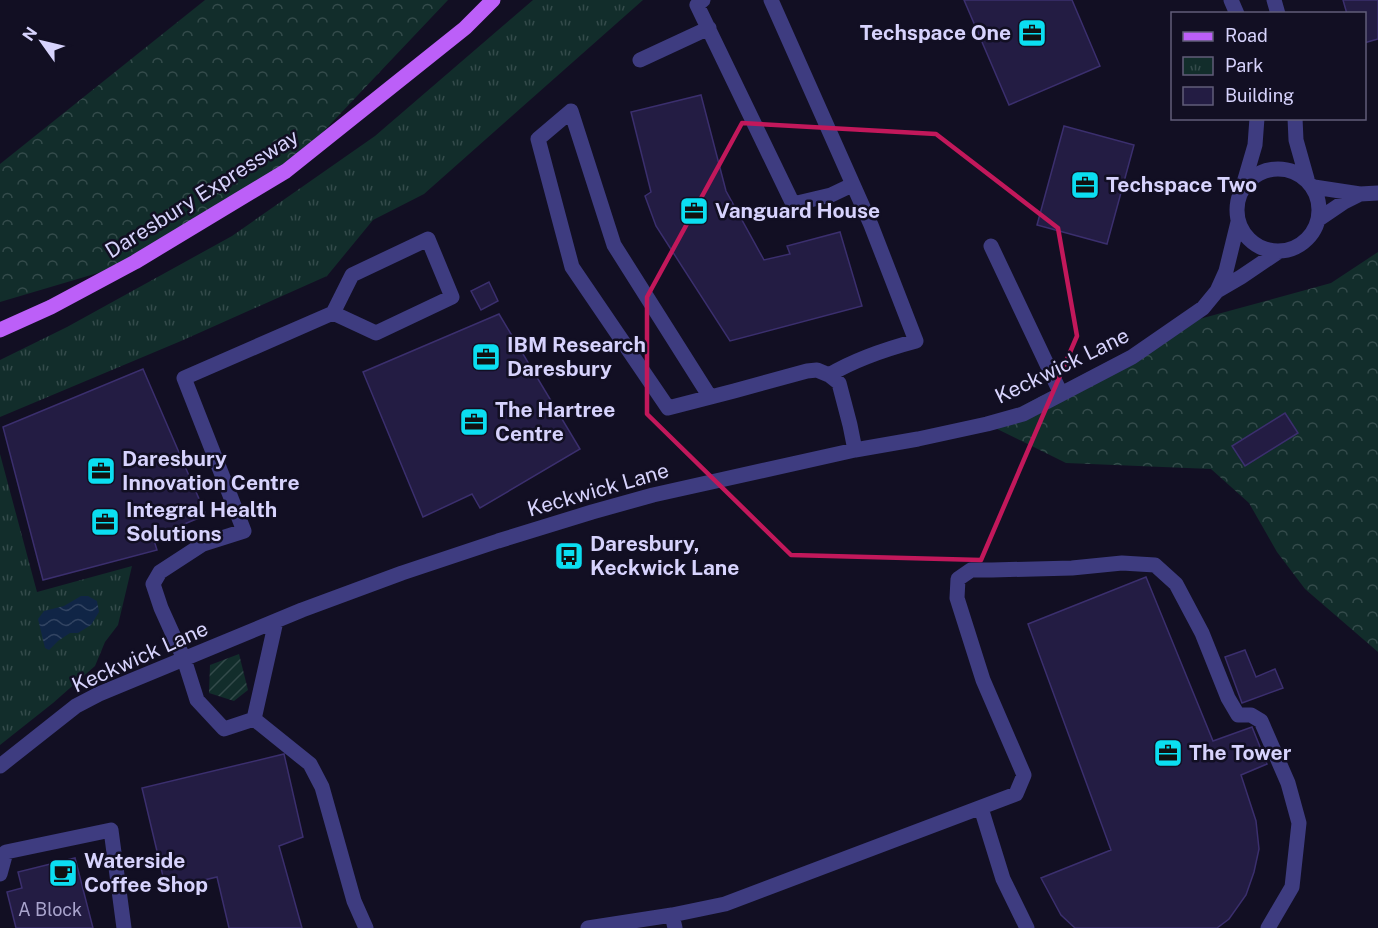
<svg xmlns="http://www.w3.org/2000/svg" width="1378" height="928" font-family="'Public Sans',sans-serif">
<defs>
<pattern id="forest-crowns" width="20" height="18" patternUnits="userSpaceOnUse" patternTransform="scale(1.5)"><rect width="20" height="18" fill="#122d2b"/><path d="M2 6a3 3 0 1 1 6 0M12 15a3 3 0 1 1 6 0" fill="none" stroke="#344b4b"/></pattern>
<pattern id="park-tufts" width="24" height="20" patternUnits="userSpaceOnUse" patternTransform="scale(1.5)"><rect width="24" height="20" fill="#122d2b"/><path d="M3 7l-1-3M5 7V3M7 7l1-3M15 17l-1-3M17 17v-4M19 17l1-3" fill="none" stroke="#344b4b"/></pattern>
<pattern id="garden-furrows" width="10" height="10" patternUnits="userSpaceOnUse" patternTransform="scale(1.5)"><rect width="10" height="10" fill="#122d2b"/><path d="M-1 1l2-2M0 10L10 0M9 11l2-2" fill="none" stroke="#344b4b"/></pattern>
<pattern id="water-waves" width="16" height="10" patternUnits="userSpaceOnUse" patternTransform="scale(1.5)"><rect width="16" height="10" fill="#102546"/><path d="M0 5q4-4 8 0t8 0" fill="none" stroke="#324462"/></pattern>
</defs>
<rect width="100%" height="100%" fill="#120f23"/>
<path fill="url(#forest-crowns)" d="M205 0H448L286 171 135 262 0 302V164Z
M1378 252V652L1305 589 1277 552 1249 503 1211 469 1066 463 987 424 1181 324 1331 283Z"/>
<path fill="url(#park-tufts)" d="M533 0H643L424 194 373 220 327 276 181 341 0 417V360L67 327 232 236 375 136Z
M0 454 37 592 132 566 118 625 105 642 95 666 53 703 0 745Z"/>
<path fill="url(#garden-furrows)" d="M239 654 248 690 234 701 209 693 210 665Z"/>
<path fill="url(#water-waves)" d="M81 596H88L97 601 99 612 91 625 78 633H70L58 641 49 650 45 648 38 619 44 611 64 606Z"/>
<path fill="#231c43" stroke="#3b2f6e" stroke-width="1.5" d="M964 0H1072L1100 66 1009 105Z
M1343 0H1378V39L1364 43V14H1347Z
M701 95 726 191 764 260 790 254 787 246 840 232 862 306 730 341 656 226 645 196 651 192 631 112Z
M1064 126 1134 145 1107 244 1037 225Z
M489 282 498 301 481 310 471 291Z
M499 314 580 449 480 508 472 494 423 517 363 372Z
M143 369 206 515 153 537 157 550 43 580 3 427Z
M1285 413 1298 433 1245 466 1232 446Z
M1146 577 1213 741 1252 727 1267 764 1241 775 1256 821 1259 849 1254 872 1246 895 1229 919 1217 928H1075L1061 915 1041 878 1111 850 1028 624Z
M1245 650 1256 677 1275 669 1283 688 1242 703 1225 657Z
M284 754 303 837 279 846 302 928H229L217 877 166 889 142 788Z
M75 858 93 928H16L7 892 22 888 18 872Z"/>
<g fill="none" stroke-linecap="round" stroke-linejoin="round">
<path stroke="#3e3c80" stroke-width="15" d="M703 0 697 5 793 204 831 195 852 185
M1231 0 1237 14
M1274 0 1278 14
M640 60 709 28
M1295 118 1296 140 1307 179
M1237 210a41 41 0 1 1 82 0a41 41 0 1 1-82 0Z
M1243 186 1255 145 1257 118
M1314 187 1360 194 1378 193
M1319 219 1344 202 1360 194
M991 246 1061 394
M1217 291 1241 277 1278 252
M829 375 839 383 850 425 855 450
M710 397 614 245 571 111 538 139 572 267 668 408 734 391 807 371 817 370 829 375C856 359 886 349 916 341L871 225 771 0
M254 719 224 729 197 700 184 659 161 608 153 584 160 572 203 544 244 531 184 378 333 313 352 275 428 239 452 297 376 333 333 313
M254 719 310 764 322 787 354 901 366 928
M254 719 276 621
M0 766 76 706 99 694 302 610 402 573 498 541 592 512 653 495 855 450 918 439 987 424 1023 414 1132 357 1203 308 1217 291 1226 271 1238 222
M981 808 1003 879 1027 928
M0 874 6 852 111 830 124 928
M672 915 725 904 1016 794 1024 775 983 680 957 598 958 579 971 570H992L1072 568 1122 563 1155 565 1176 584 1202 633 1228 698 1238 715H1251L1261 721 1288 783 1299 823 1292 887 1268 928
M588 928 672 915 675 928"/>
<path stroke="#bc5ff8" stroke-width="15" d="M0 330 51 307 135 262 286 171 465 28 493 0"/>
</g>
<path fill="none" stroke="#c2185b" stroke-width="4.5" stroke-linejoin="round" d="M742 123 936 134 1058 228 1077 336 981 560 791 555 647 414V297Z"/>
<defs>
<g id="office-square" transform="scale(1.5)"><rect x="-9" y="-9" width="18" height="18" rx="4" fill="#0bdef1" stroke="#120f23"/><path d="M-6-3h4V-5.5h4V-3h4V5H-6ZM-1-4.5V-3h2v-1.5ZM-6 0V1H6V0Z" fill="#111"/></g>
<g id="bus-square" transform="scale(1.5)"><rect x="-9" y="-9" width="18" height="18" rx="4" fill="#0bdef1" stroke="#120f23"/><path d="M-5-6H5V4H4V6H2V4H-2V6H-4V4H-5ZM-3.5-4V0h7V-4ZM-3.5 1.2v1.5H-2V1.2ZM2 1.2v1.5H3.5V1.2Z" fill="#111"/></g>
<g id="cafe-square" transform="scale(1.5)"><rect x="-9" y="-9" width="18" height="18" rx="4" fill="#0bdef1" stroke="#120f23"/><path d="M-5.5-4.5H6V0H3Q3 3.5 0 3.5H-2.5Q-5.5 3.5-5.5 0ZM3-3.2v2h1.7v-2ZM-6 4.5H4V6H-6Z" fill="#111"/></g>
</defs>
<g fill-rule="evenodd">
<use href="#office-square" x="1032" y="33"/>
<use href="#office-square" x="1085" y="185"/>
<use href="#office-square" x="694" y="211"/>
<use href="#office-square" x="486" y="357"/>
<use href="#office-square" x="474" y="422"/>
<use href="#office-square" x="101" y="471"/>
<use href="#office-square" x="105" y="522"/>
<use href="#bus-square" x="569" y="556"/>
<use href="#office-square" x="1168" y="753"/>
<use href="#cafe-square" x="63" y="873"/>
</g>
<g text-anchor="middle" stroke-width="5" stroke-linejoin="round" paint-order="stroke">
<g font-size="18" fill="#aaa5ce">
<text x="50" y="916">A Block</text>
</g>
<g font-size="21" font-weight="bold" fill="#d7d3fd" stroke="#120f23" text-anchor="start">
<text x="1011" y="40" text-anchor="end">Techspace One</text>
<text x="1106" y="192">Techspace Two</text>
<text x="715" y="218">Vanguard House</text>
<text x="507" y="352">IBM Research<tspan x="507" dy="24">Daresbury</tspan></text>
<text x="495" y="417">The Hartree<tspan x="495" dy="24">Centre</tspan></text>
<text x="122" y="466">Daresbury<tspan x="122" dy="24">Innovation Centre</tspan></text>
<text x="126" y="517">Integral Health<tspan x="126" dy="24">Solutions</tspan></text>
<text x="590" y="551">Daresbury,<tspan x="590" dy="24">Keckwick Lane</tspan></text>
<text x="1189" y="760">The Tower</text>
<text x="84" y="868">Waterside<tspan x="84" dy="24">Coffee Shop</tspan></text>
</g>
<g font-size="21" fill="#d7d3fd" stroke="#120f23">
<text transform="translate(202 194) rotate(-32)" y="7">Daresbury Expressway</text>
<text transform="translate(1062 366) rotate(-26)" y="7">Keckwick Lane</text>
<text transform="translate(598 490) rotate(-16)" y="7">Keckwick Lane</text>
<text transform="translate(140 657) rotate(-24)" y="7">Keckwick Lane</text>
</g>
</g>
<rect x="1171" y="12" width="195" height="108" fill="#120f23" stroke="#615d7a" stroke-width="1.5"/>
<rect x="1183" y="32" width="30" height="9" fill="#bc5ff8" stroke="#615d7a" stroke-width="1.5"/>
<text x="1225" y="42" font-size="18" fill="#d7d3fd">Road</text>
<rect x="1183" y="57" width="30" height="18" fill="url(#park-tufts)" stroke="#615d7a" stroke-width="1.5"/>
<text x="1225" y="72" font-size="18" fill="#d7d3fd">Park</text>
<rect x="1183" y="87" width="30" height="18" fill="#231c43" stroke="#615d7a" stroke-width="1.5"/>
<text x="1225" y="102" font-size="18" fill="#d7d3fd">Building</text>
<g transform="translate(42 42) rotate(304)" stroke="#120f23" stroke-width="4.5" paint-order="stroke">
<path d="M0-4.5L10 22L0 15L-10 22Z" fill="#d7d3fd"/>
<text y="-9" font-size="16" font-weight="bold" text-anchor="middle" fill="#d7d3fd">N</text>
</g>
</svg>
